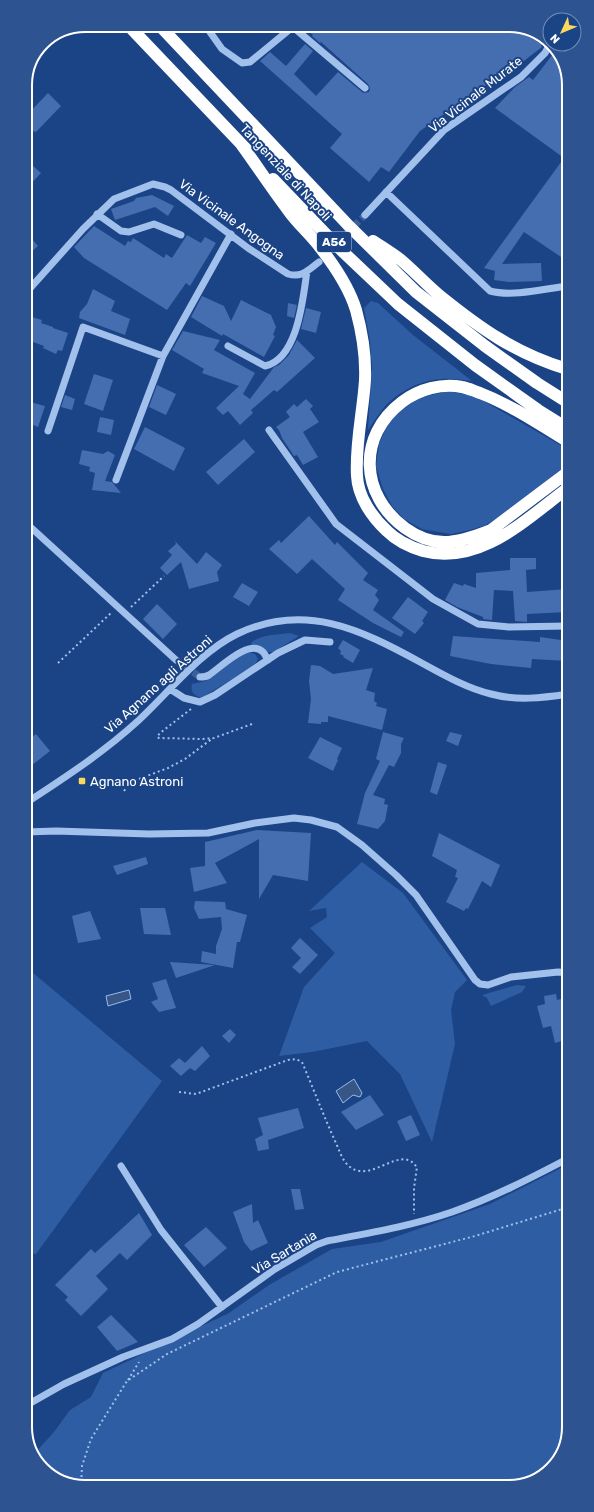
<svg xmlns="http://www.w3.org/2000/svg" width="594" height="1512" font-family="Rubik,sans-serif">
<rect width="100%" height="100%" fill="#1b4486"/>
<path fill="#2e5da4" d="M371 301 378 303 413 335 472 381C462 380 451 378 441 379 420 380 395 393 382 410 377 416 373 423 368 430L372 368 370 341 364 308Z
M448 391 475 396 567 449 568 464 504 514 486 525 470 530 451 534 422 529 404 519 392 506 383 489 376 466 379 444 387 426 397 413 419 398Z
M290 633 299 636 273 652H268L252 645 251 643C261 634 278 635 290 633Z
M248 652 255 654 258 659 254 666 201 698C194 695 190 692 192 684L206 681 222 667Z
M362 862 403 893 467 980 455 992 451 1010 455 1044 432 1142 400 1074 367 1041 312 1052 279 1056 304 987 335 953 310 928 327 917 326 908 309 911Z
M26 967 162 1081 36 1254 27 1252Z
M517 985 526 986 522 992 491 1006 487 998 482 995Z
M569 1164V1427L556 1464 525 1485 81 1487 46 1472 34 1454 54 1432 70 1410 91 1397 103 1373 229 1313 269 1285 332 1249 381 1242 490 1204Z"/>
<path fill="#375686" stroke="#95baee" d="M129 990 131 999 108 1006 106 996Z
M354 1079 362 1093 360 1097 353 1095 343 1103 336 1091Z"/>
<path fill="#446eaf" d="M302 25H513L546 38 541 45 542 47 516 67H517L483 87 420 131 389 172 381 167 369 182 330 148 342 134 260 61 270 52 286 66 305 44 313 51 294 74 316 96 338 72 362 92 364 93 369 92 370 88 368 84 321 42 320 43 312 36 313 35Z
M553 54 562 62 567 69V261L524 232 502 264 541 263 542 281 509 282 494 280 495 271 484 268 564 158 495 108 515 87 529 77 533 80Z
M48 93 61 106 36 132 31 130 25 137V117Z
M25 159 41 173 25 190Z
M152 195 174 206 168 216 155 207 115 220 111 209 134 201 136 198Z
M94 226 125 246 128 241 131 242 133 238 164 258 166 254 172 258 187 235 201 243 205 237 216 243 190 286 186 283 167 310 84 258 74 247Z
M25 231 38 246 25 257Z
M93 289 115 301 111 311 130 319 125 335 79 318 80 312 87 304Z
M202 296 224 306 231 321 241 300 271 315 276 327 273 335 275 336 264 357 223 334 222 336 191 317Z
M288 303 297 305 294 318 287 316Z
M306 308 321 312 316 333 301 329Z
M25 315 42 320 41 323 53 327V328L68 333 62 351 58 350 56 354 43 348 44 346 25 339Z
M183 331 220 340 214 350 255 373 243 394 250 399 274 367 279 365 289 355 297 340 315 358 277 392 274 390 251 410 253 413 240 425 228 411 223 415 216 408 239 386 202 373 204 369 172 350Z
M94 374 113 380 103 411 84 404Z
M157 385 176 394 166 415 149 407Z
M65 395 75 399 72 410 61 407Z
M306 399 313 406 310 409 319 422 303 432 318 457 303 465 297 455 294 456 282 438 279 430 276 427 290 417 286 412 294 404 297 407Z
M26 401 45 406 38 427 26 422Z
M100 417 114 420 111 435 97 432Z
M145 427 185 448 174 471 134 449Z
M244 439 255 452 218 485 206 472Z
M82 450 103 454 108 451 115 455 105 481 112 482 121 493 92 490 95 473 89 471 90 467 79 464Z
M309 516 335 545 337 542 368 573 363 580 378 590 375 595 379 600 373 610 404 632 401 637 373 623 338 600 345 589 312 559 297 574 269 549 279 540 281 543Z
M175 541 197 564 206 552 222 565 217 572 219 581 189 589 181 562 167 575 160 568 172 555 168 551 176 544Z
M510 558H536V569L526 570 527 592 568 589V612L527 614V622L515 621 513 591 494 590 492 620 483 619V617L457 607 445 600 454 583 463 586 464 584 476 588V573L510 570Z
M242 583 258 592 249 606 233 597Z
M408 597 428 612 422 621 424 623 415 634 392 618Z
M157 604 177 624 163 639 143 619Z
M453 636 540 642V637L568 641V661L532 659 531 668 491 664 450 656Z
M343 640 360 650 353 663 343 657 344 656 340 654 341 651 338 648Z
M311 665 320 666 333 674 373 668 366 690 375 693 374 701 377 703 376 706 387 709 382 730 328 716V722H321V724L308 723 311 699 309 681Z
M383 732 404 738 401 744V753L394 767 389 765 373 795 385 799 384 804 388 805 385 821 378 829 357 824 365 793 380 761 376 759Z
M450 732 462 735 458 746 446 741Z
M36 734 50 751 26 770V742Z
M320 737 342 748 337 759 338 760 333 771 308 758Z
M438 762 447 765 437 795 430 792Z
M257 830 311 833 308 881 273 875 259 899V839L215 863 227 883 194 892 190 868 205 866V842Z
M439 833 500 865 491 887 482 881 468 909 466 908 464 911 446 902 458 878 455 877 457 870 432 856Z
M146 857 148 864 117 875 113 866Z
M195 901 225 902 226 909 247 915 240 942H237L233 968 201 962 202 951 216 954V946L222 929 221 917 199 919 194 908Z
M140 908H165L171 935 144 934Z
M90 911 101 939 78 943 72 916Z
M300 938 318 955 300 974 292 967 301 958 291 948Z
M170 962 215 965 176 978Z
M166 979 176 1008 159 1012 151 1002 158 999 152 983Z
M556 994 557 1000 565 998 568 1011V1039L555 1043 551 1026 543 1028 537 1006 545 1004 544 996Z
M230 1029 236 1035 229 1043 222 1036Z
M202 1046 210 1056 195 1071 190 1068 181 1076 170 1066 179 1058 185 1063Z
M370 1095 384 1115 356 1130 341 1112Z
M298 1108 304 1128 268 1140 269 1149 258 1151 255 1139 263 1135 258 1118Z
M411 1115 420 1135 406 1141 397 1121Z
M291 1189H300L304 1209 295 1210Z
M252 1204 253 1223 258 1220 268 1243 251 1251 244 1242 233 1212Z
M139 1213 152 1235 127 1260 120 1253 96 1276 108 1289 81 1316 65 1300 68 1297 55 1285 91 1249 95 1253Z
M206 1227 227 1248 204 1267 184 1245Z
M111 1315 138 1342 117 1351 97 1327Z"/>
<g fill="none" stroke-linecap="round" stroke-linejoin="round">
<path stroke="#3d6098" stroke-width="7" stroke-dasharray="7 3.5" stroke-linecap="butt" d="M324 256 365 215
M176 660 200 677"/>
<path stroke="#a2c0ec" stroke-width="2" stroke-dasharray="2 3" stroke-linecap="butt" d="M131 607 164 576
M58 663 111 613
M191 709 160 733 157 737 159 738 203 739 214 738 252 724
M124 791 131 782 168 768 185 759 213 738
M179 1092 196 1094 288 1060 296 1059 302 1062C313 1088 323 1114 335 1141 339 1149 342 1161 350 1167 369 1181 391 1155 408 1160 412 1161 414 1164 417 1167L414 1188V1214
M128 1380 139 1362
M81 1487 82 1466 91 1439 127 1381 167 1354 337 1272 475 1236 569 1207"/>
<path stroke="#a2c0ec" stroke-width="7" d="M205 25 222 49 242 63 250 62 295 25
M293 27 365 88
M386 192 490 291C513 297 544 289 567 286
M97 214 121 231 129 232 154 224 181 235
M365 215 444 130 521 77 545 53 550 44
M25 294 83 229 114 199 153 184 165 187 171 190 248 248 288 274C302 278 308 270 319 262
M228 346 265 366C298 359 303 298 307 271
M269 430 336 524 433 599 478 624 509 627 568 626
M48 431 83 327 163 356 231 234
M116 480 163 356
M26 523 176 660
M200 677C203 677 206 677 209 675 220 668 249 638 263 652 265 654 266 657 268 660
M170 689 184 698 200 702 215 695 278 653 305 640 330 642
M26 803C66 777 104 752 139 720 169 692 200 652 237 634 304 602 360 629 420 662 442 674 466 688 491 694 517 701 542 698 568 694
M26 832 56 831 149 834 208 833 255 823 294 818 311 820 337 827 362 845 396 875 416 895 475 980 480 984 488 985 511 977 558 972 568 973
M121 1166 161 1230 222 1307
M27 1405 64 1384 123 1357 172 1339 198 1324 275 1269 316 1245 327 1241C369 1233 411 1226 452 1212 492 1198 531 1178 569 1158"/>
<path stroke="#fff" stroke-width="12" d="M128 25 247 150
M159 25 349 226 416 292 485 346 537 383 567 402
M241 144C257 166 272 189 288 210 297 223 310 234 319 246 334 265 349 287 356 310 362 332 366 357 365 380 363 412 355 444 357 476 358 497 372 517 387 531 397 541 410 547 423 551 480 566 526 519 568 488
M273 179 339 248 398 304 475 365 538 410 567 428
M373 241C382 247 392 253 401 260 414 271 426 284 439 295 481 329 515 353 567 369
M567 441C539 424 511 405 480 393 474 391 468 388 462 387 442 383 419 389 402 402 357 436 360 495 405 528 416 536 430 542 444 542 460 542 476 536 491 530L568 472"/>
</g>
<rect fill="#fdd85f" stroke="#1b4486" stroke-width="1.5" x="78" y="777" width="8" height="8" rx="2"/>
<g text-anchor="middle" stroke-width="4" stroke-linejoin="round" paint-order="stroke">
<rect fill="#1b4486" stroke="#bbc7db" stroke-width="1" x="317" y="232" width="34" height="20" rx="3"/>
<g font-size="12" font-weight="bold" fill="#fff">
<text x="334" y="246">A56</text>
</g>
<g font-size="13" fill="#fff" stroke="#1b4486">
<text transform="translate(475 94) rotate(-38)" y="5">Via Vicinale Murate</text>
<text transform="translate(286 172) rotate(47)" y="5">Tangenziale di Napoli</text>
<text transform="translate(232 219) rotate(36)" y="5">Via Vicinale Angogna</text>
<text transform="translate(158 684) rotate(-42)" y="5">Via Agnano agli Astroni</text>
<text transform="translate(284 1252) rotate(-31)" y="5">Via Sartania</text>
</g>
<g font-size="13" fill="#fff" stroke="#1b4486" text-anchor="start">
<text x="90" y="786">Agnano Astroni</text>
</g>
</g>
<path d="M0 0H594V1512H0ZM85 32H509A53 53 0 0 1 562 85V1427A53 53 0 0 1 509 1480H85A53 53 0 0 1 32 1427V85A53 53 0 0 1 85 32Z" fill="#2d5390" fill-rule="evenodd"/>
<path fill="none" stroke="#fff" stroke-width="2" d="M85 32H509A53 53 0 0 1 562 85V1427A53 53 0 0 1 509 1480H85A53 53 0 0 1 32 1427V85A53 53 0 0 1 85 32Z"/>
<g transform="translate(562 32) rotate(226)"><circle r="19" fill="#1b4486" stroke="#768fb6"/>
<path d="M0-3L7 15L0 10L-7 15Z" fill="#fdd85f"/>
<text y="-6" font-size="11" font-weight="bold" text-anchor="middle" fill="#ffffff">N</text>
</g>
</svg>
